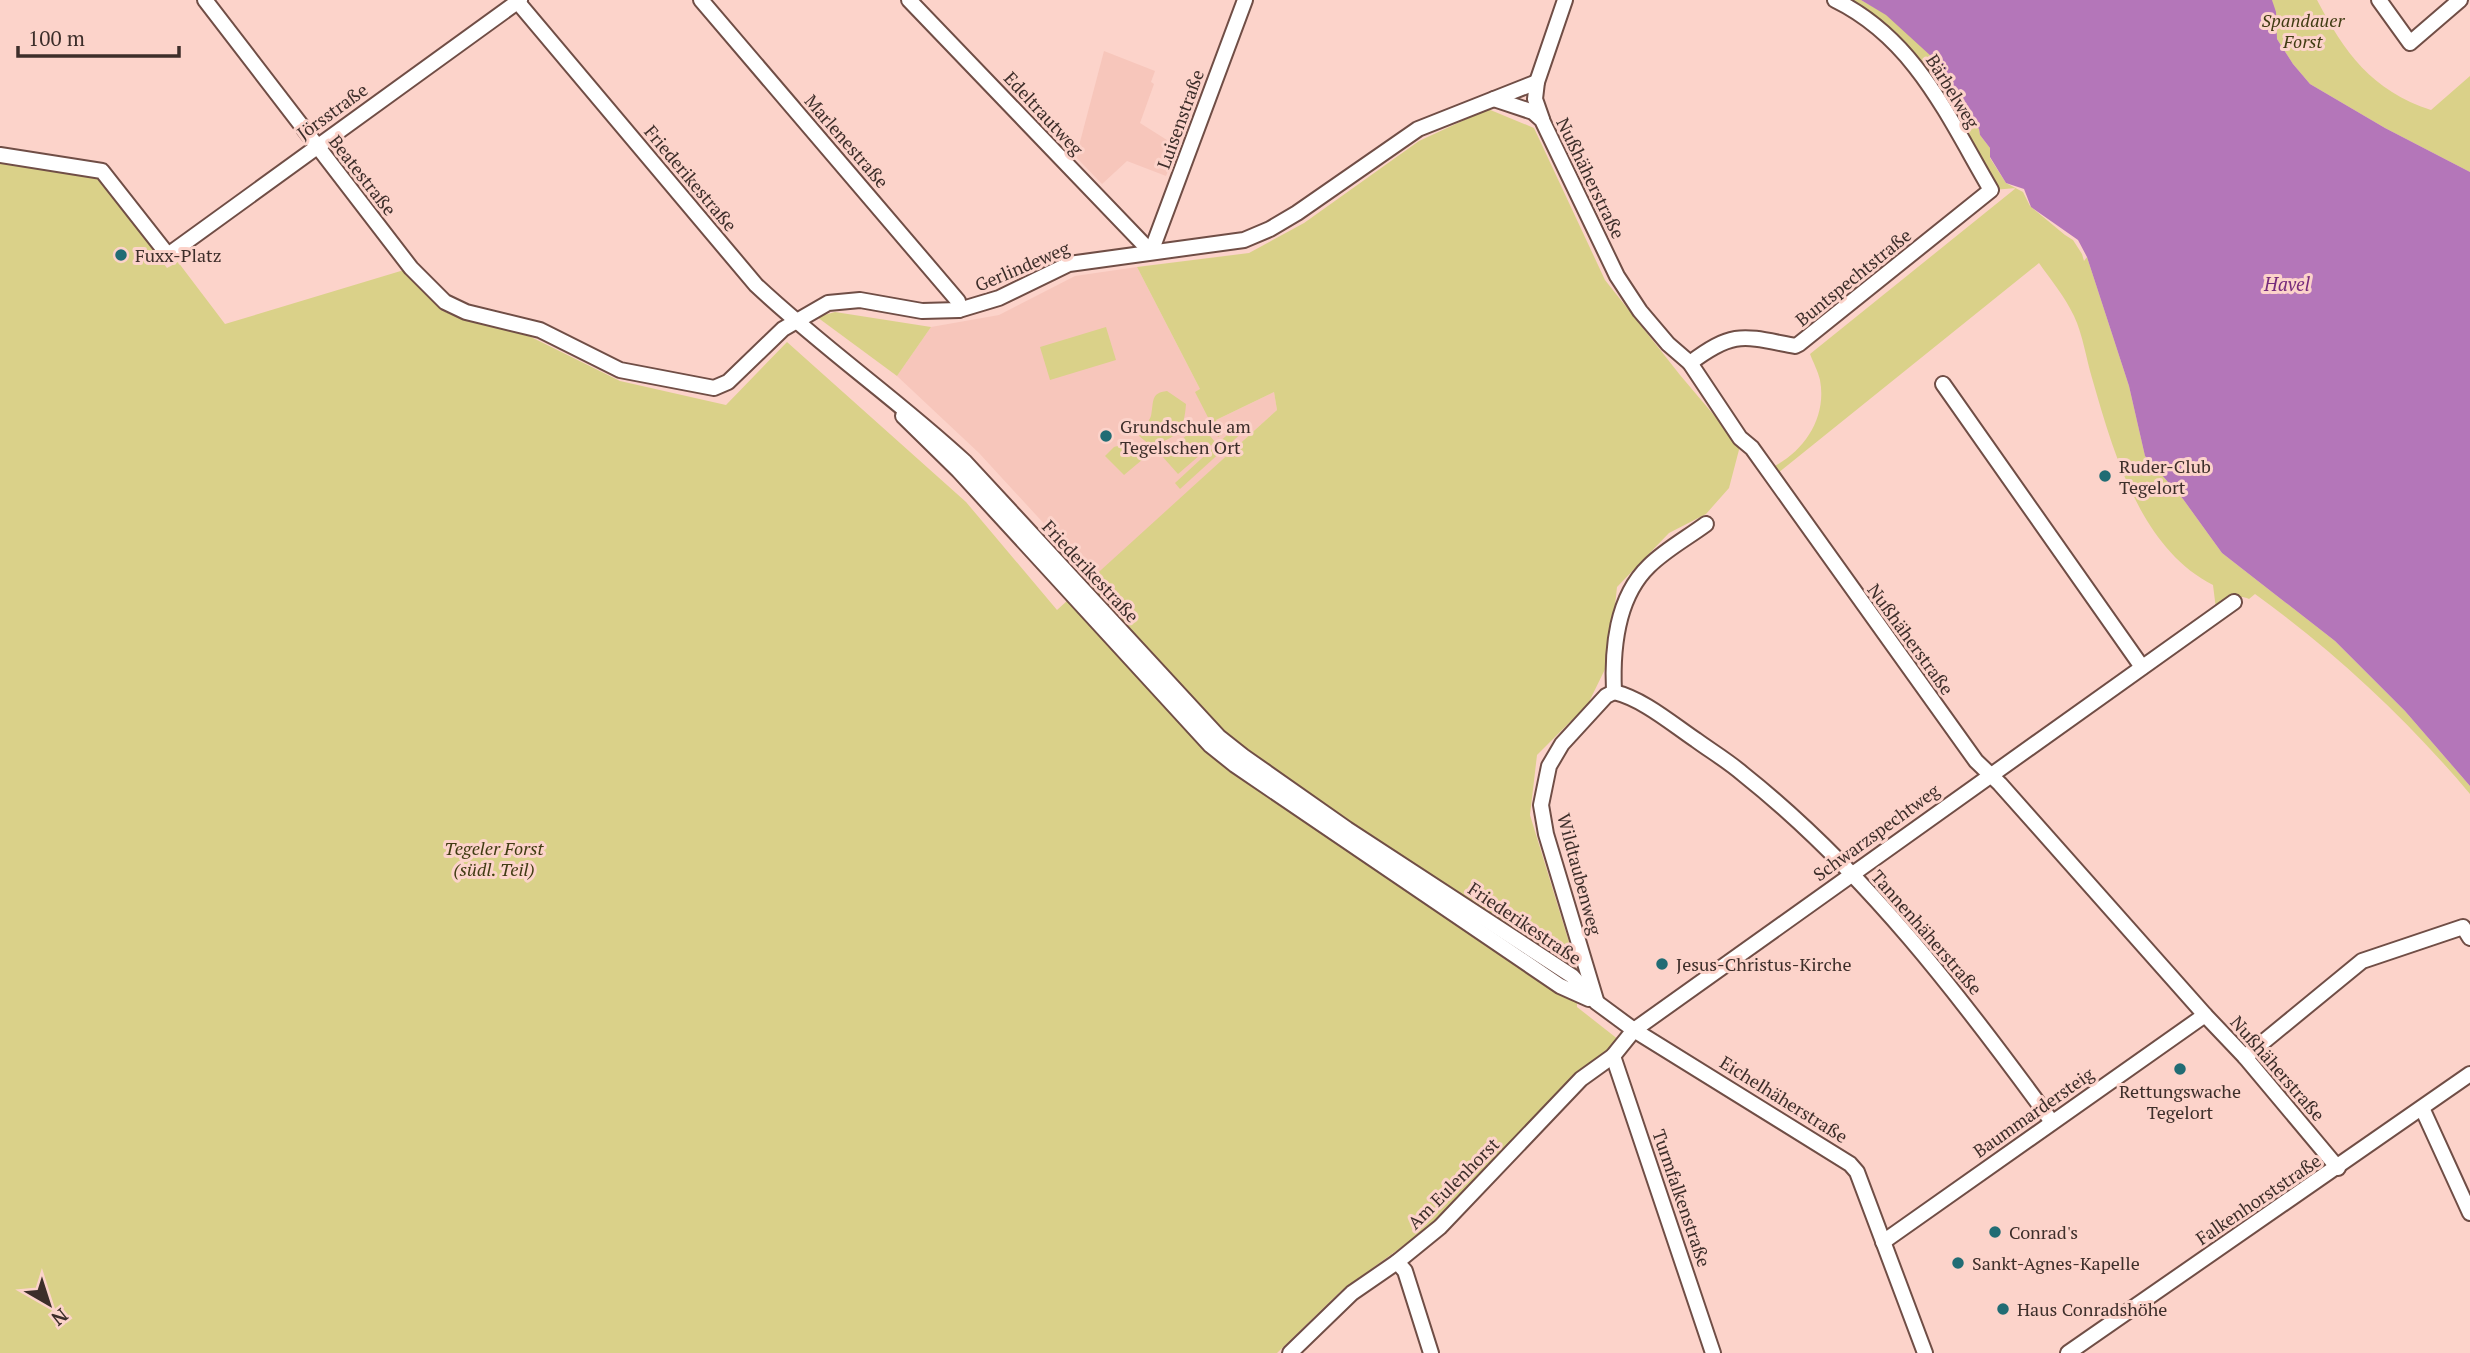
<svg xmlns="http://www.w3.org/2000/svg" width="2470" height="1353" viewBox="0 0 2470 1353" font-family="'PT Serif',serif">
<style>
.built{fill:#f7c6bb}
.green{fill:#dad189}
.water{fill:#b476b9}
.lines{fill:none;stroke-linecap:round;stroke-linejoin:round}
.minor-casing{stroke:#704e46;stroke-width:18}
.minor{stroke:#fff;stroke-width:14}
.poi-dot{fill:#216c74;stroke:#fcd3ca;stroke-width:2.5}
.labels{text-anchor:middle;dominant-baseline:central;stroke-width:6;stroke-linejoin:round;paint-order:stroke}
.park-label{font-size:18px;font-style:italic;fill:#413c13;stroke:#fcd3ca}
.street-label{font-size:18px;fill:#3d2e2a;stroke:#fcd3ca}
.poi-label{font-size:18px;fill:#3d2e2a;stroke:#fcd3ca;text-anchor:start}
.water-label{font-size:19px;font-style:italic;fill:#762b7c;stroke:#fcd3ca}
</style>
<rect width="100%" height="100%" fill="#fcd3ca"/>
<g class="built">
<polygon points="1104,51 1155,71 1151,82 1154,84 1140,123 1178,147 1166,176 1127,161 1102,184 1076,157"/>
<polygon points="1137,267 1216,420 1274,392 1277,410 1094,578 979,453 897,376 931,327 999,315 1075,276"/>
</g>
<g class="green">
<path d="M1843,0H1861L1886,14L1933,57L1956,106L1979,129L1980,135L1990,148V158L2006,183L2023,192L2030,206L2065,235L2073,240L2082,254L2084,261L2087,257L2129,386L2145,456L2183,499L2222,553L2335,641L2405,711L2470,786V794C2407,719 2335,652 2255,594L2249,599C2236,593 2227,602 2216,609L2213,585C2140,548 2113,451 2092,378C2086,358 2083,335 2074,316C2065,297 2051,280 2039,263L1778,473L1773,467C1805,451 1827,417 1820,380C1818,371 1813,362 1810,354L2016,188L1993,190L1931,82Z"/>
<path d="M2272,0H2317C2344,52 2372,91 2431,110L2470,76V172L2385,128L2310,84L2293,64L2277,39Z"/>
<polygon points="1488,109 1534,128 1605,280 1680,375 1740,446 1729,488 1706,514 1669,533 1617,587 1609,661 1588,704 1537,755 1530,815 1576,965 1577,1007 1619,1040 1464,1198 1418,1235 1341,1291 1277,1353 0,1353 0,160 97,176 167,268 178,262 225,324 404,270 441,310 464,320 527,335 620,381 726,405 787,342 966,502 1057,610 1277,410 1274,392 1216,420 1223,434 1218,437 1195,392 1200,389 1137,267 1249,253 1304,223 1419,141"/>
<polygon points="835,312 931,327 897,376 817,317"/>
<polygon points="1106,327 1116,360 1050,380 1040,347"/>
<path d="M1167,391L1186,404C1184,432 1177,437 1151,446L1138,435C1142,429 1149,422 1151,416C1154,402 1150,393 1167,391Z"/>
<polygon points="1200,424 1215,442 1178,474 1162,456"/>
<polygon points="1239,424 1245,430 1180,489 1175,483"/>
<polygon points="1128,443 1138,445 1149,454 1124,475 1105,456 1114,447"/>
</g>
<polygon class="water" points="1861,0 2272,0 2276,12 2277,39 2293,64 2310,84 2385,128 2470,172 2470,786 2405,711 2335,641 2222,553 2183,499 2145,456 2129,386 2087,257 2078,240 2031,207 2024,189 2006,183 1990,157 1990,148 1980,135 1979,129 1956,106 1932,57 1886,15"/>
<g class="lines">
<defs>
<g id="minor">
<polyline points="205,0 411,268 445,302 466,312 540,330 620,370 714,388 728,382 783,329 828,303 860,300 922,311 959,310 999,298 1069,264 1244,240 1270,229 1297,213 1418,129 1537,82"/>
<path d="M516,0L756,285C823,348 898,400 965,462L1219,737L1243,756L1347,829L1572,976L1596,1002L1634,1030L1850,1164L1857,1172L1925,1353"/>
<polyline points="701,0 958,301 959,310"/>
<polyline points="909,0 1151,252"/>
<polyline points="2379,0 2410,43 2460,0"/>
<polyline points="1494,99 1533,112 1542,120 1617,276 1640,311 1668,344 1690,363 1740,438 1752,448 1976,761 2000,784 2205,1015 2245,1057 2338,1168"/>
<polyline points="1542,119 1535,99 1537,82 1565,0"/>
<polyline points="0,155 102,171 168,255 520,0"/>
<polyline points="1151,252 1245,0"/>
<path d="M1690,363C1734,330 1743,336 1795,346L1799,344L1991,190C1948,117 1915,39 1835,0"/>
<polyline points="1943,384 2142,667"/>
<polyline points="903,416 958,470 1210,745 1235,765 1560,986 1589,999"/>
<path d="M1614,692C1643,699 1671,723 1696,740C1711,751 1728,761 1743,774C1865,871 1961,997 2052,1122"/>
<path d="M1614,692C1612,649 1616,598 1649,566C1665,550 1687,538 1706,524"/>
<polyline points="1596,1000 1546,834 1541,805 1549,766 1562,744 1606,696 1614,692"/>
<polyline points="1613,1056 1713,1353"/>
<polyline points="2245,1057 2362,961 2463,927 2470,938"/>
<polyline points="2422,1108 2470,1213"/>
<polyline points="1883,1242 2205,1015"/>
<polyline points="1397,1262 1405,1271 1431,1353"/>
<polyline points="1290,1353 1352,1293 1397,1262 1440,1227 1581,1079 1613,1056 1634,1030 2234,602"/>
<polyline points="2068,1353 2470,1074"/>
</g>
</defs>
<use href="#minor" class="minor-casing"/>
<use href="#minor" class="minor"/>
</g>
<g class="poi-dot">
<circle cx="121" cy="255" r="7"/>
<circle cx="1106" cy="436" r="7"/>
<circle cx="2105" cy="476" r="7"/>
<circle cx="1662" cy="964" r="7"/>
<circle cx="2180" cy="1069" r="7"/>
<circle cx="1995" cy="1232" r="7"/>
<circle cx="1958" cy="1263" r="7"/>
<circle cx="2003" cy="1309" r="7"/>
</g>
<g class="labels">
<g class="park-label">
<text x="2303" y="20">Spandauer<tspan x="2303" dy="21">Forst</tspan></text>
<text x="494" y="848">Tegeler Forst<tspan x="494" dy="21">(südl. Teil)</tspan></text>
</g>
<g class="street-label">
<text transform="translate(1953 91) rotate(58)">Bärbelweg</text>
<text transform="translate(332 111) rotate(-36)">Jörsstraße</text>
<text transform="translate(1044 113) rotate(47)">Edeltrautweg</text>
<text transform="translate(1180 119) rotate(-70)">Luisenstraße</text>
<text transform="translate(847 141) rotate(49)">Marlenestraße</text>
<text transform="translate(363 175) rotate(52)">Beatestraße</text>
<text transform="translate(691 178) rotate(50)">Friederikestraße</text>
<text transform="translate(1591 178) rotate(64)">Nußhäherstraße</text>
<text transform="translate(1022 266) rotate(-23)">Gerlindeweg</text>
<text transform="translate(1853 277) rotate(-39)">Buntspechtstraße</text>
<text transform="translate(1091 571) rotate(47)">Friederikestraße</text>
<text transform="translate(1911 639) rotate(54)">Nußhäherstraße</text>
<text transform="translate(1876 832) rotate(-36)">Schwarzspechtweg</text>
<text transform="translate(1580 874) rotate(75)">Wildtaubenweg</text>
<text transform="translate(1525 923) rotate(34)">Friederikestraße</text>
<text transform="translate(1927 932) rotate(49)">Tannenhäherstraße</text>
<text transform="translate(2278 1068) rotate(49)">Nußhäherstraße</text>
<text transform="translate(1784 1099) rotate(32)">Eichelhäherstraße</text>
<text transform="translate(2033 1112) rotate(-35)">Baummardersteig</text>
<text transform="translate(1453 1183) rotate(-45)">Am Eulenhorst</text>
<text transform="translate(1682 1198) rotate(71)">Turmfalkenstraße</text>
<text transform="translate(2258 1199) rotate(-34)">Falkenhorststraße</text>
</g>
<g class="poi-label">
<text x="135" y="255">Fuxx-Platz</text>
<text x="1120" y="426">Grundschule am<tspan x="1120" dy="21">Tegelschen Ort</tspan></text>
<text x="2119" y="466">Ruder-Club<tspan x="2119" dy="21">Tegelort</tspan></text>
<text x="1676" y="964">Jesus-Christus-Kirche</text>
<text x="2180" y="1091" text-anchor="middle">Rettungswache<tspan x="2180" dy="21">Tegelort</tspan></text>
<text x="2009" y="1232">Conrad's</text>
<text x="1972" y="1263">Sankt-Agnes-Kapelle</text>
<text x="2017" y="1309">Haus Conradshöhe</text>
</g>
<g class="water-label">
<text x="2287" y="283">Havel</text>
</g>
</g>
<g transform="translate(49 1304) rotate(141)" stroke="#fcd3ca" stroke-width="5" paint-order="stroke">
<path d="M0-5L12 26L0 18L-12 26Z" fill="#3d2e2a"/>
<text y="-10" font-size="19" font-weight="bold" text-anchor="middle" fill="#3d2e2a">N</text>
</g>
<path d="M18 46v10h161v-10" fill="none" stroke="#3d2e2a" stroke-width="3.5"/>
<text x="28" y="46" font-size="21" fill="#3d2e2a" stroke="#fcd3ca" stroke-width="5" paint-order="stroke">100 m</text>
</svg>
